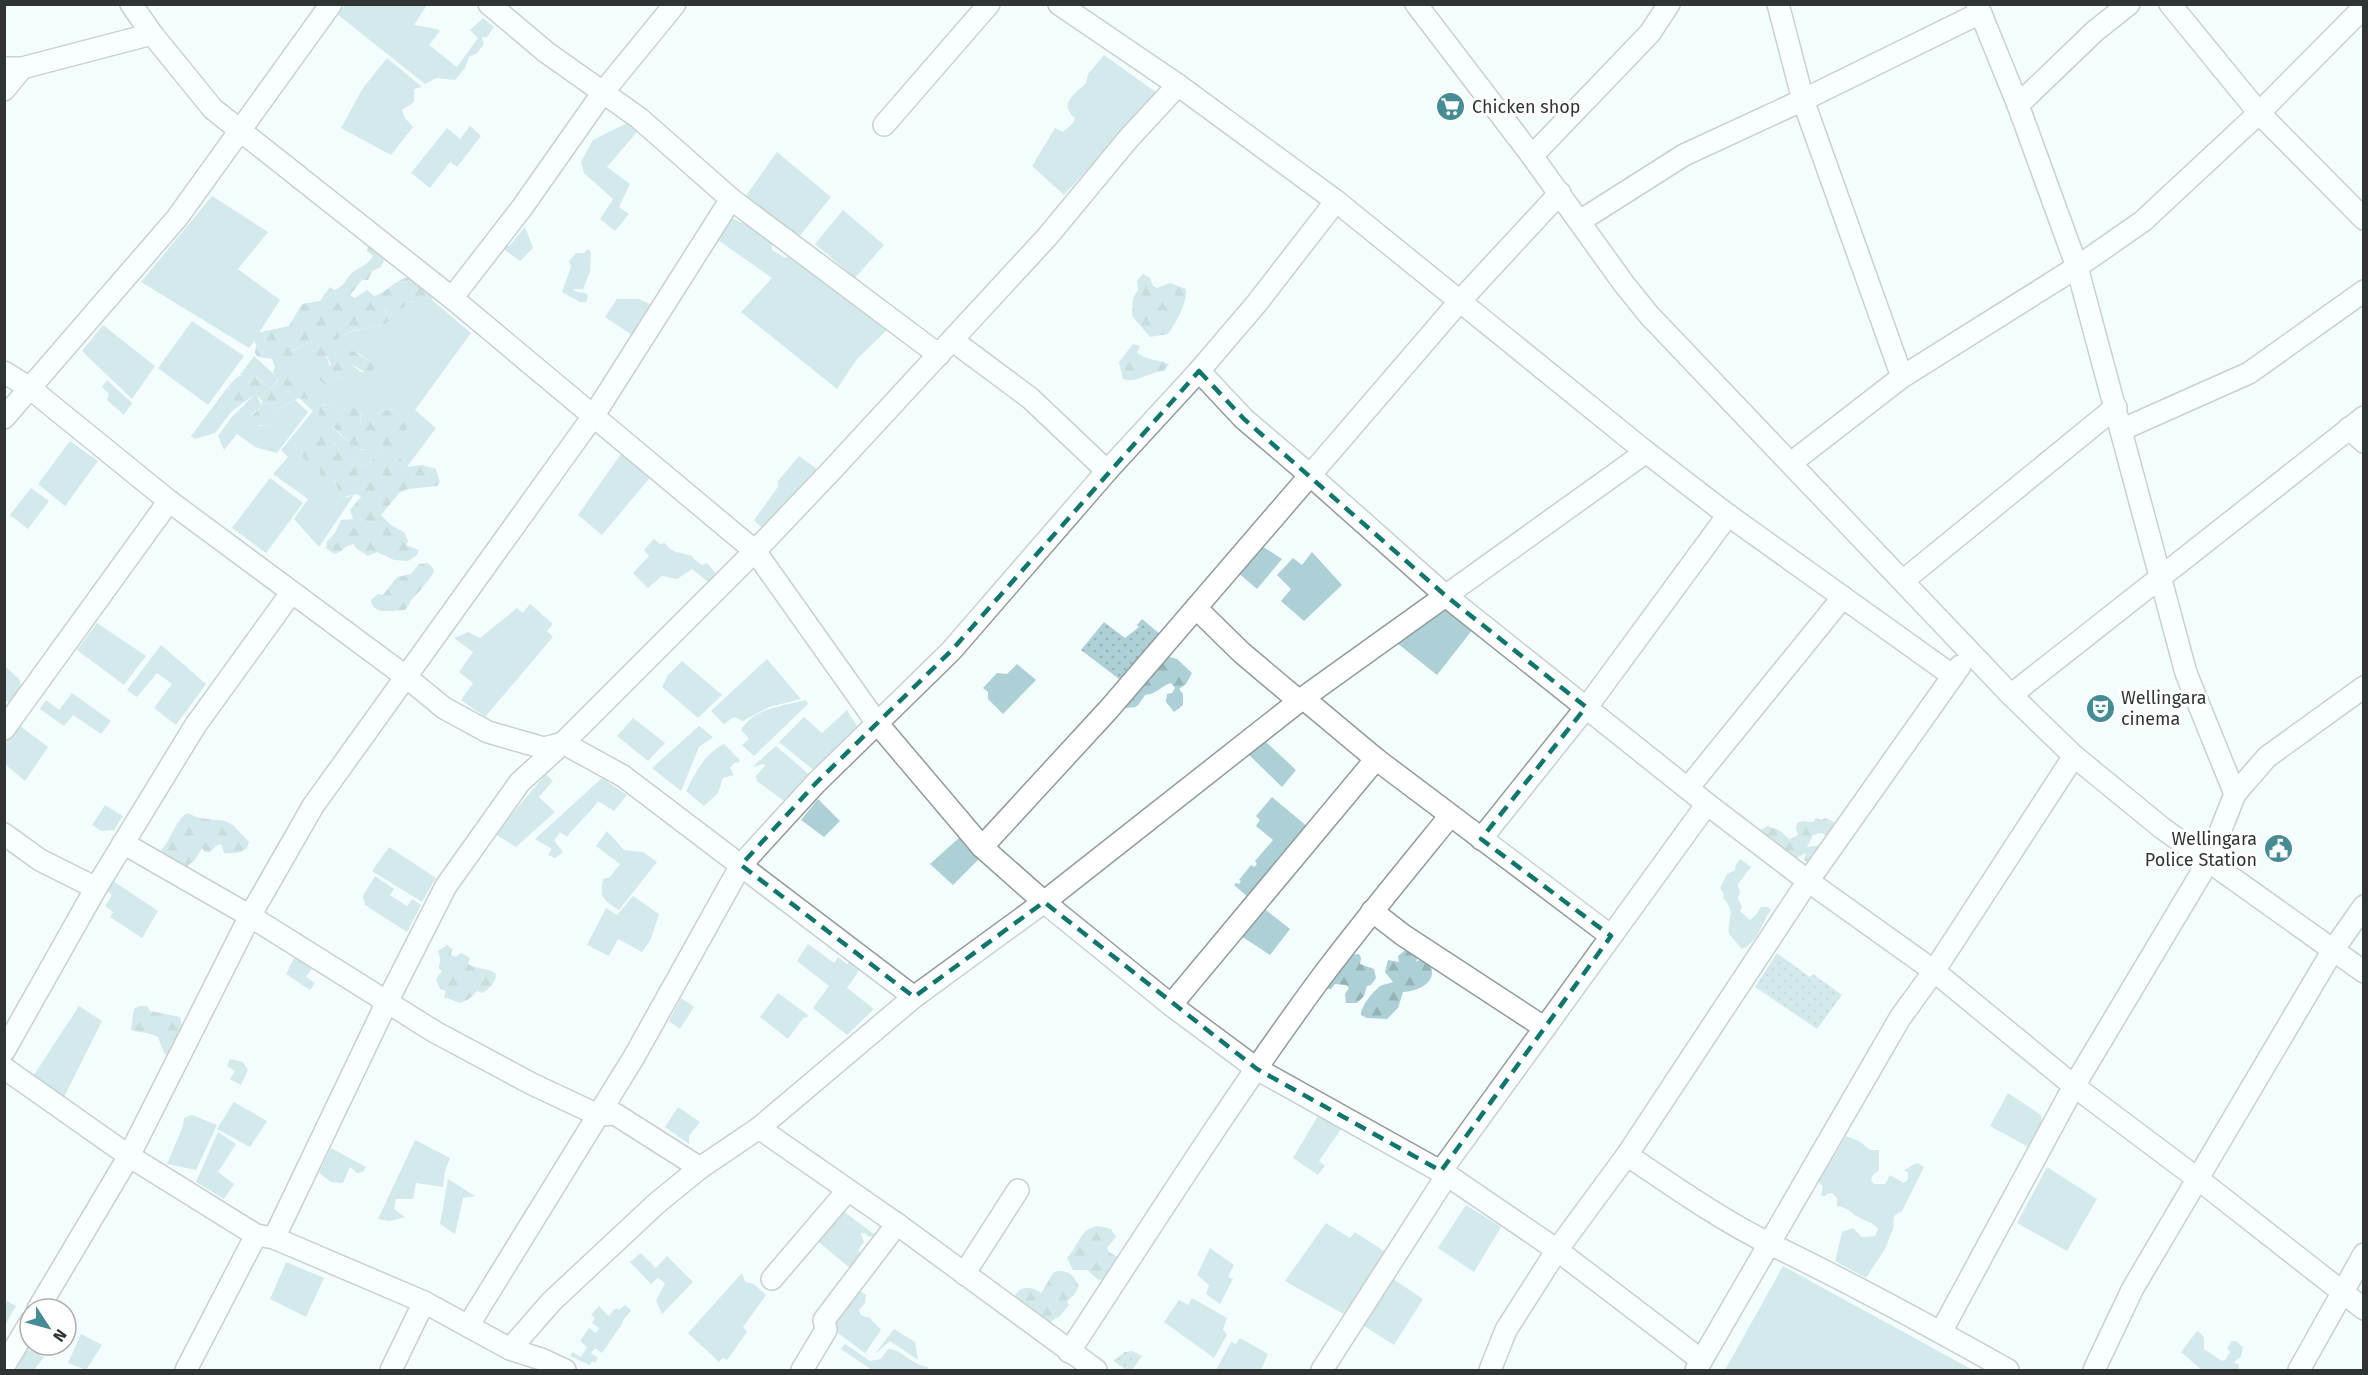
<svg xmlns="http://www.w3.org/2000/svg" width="2368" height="1375" viewBox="0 0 2368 1375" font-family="'Fira Sans',sans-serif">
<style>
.grass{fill:#acd0d5}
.forest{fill:url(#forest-firs)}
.garden{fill:url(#garden-dots)}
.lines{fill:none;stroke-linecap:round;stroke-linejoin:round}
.minor-casing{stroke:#929b9c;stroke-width:24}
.minor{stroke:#fff;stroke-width:21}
.marked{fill:none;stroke:#0f766e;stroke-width:4.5;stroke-dasharray:12 8;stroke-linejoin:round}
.labels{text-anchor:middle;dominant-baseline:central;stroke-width:6;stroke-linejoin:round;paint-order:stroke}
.poi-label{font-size:18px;fill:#313435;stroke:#fff;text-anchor:start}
</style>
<defs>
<pattern id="forest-firs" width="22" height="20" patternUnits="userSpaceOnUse" patternTransform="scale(1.5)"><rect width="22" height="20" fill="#acd0d5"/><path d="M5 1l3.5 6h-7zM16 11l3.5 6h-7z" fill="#94b3b7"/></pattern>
<pattern id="garden-dots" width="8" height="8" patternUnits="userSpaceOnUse" patternTransform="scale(1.5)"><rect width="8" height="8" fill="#acd0d5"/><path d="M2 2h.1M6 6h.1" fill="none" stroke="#94b3b7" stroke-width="1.8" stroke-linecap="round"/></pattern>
</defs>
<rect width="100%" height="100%" fill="#f4fdfe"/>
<g class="grass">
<polygon points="345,5 427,5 414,25 437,29 440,31 429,45 457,67 478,38 470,30 483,18 494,27 487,37 482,37 484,44 477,53 469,57 465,68 455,80 436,78 425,84 337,14"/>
<path d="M1104,55L1157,93L1064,195L1032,166L1055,128L1063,132L1074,122L1075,118C1057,103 1077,93 1086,83L1088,74Z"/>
<polygon points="387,58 422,87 414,89 414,102 402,110 405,118 413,127 391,155 341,128 363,88"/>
<polygon points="627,123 637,132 607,167 630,184 619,207 629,214 615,231 600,219 613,199 584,173 581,162 593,140"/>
<polygon points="470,126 481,136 457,167 450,162 430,188 411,173 447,128 460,139"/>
<polygon points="777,152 831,197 798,238 745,197"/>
<polygon points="212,196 268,232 238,269 280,300 259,333 256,333 255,340 249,348 141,282"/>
<polygon points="843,210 884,245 855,278 815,244"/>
<polygon points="732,218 742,223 748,224 772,242 772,250 785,258 794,252 889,328 857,359 837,389 741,312 772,278 718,240"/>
<polygon points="525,227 533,248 520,261 502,248 510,245"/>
<polygon points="588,249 591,252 590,272 583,289 573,289 577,292 586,293 588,297 586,302 580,302 562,292 571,267 569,261 576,253 584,253"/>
<polygon points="617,299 639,299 650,304 632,335 605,317"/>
<path d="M432,300L471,333L415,410L436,428L406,468L399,455C402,436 413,423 394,409L380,411L363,425L360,422L362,412L354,406L345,409L343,412L332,404L320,406C330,425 342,441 362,450L374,447L378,450V454L368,464L360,466L343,454L332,441L306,461L319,467C323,474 329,475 334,481C342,489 337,503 354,495L319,547L294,519L308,499L273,474L288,457L281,450L313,411L299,398H302L295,385L288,380L290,352L310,342C330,358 332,359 327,385L333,378L343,377L351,365L363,373L368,360L358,353H337L331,350V342L352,331L385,324C384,320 382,314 386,310C394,301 419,300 429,304Z"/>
<polygon points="192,321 244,356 208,405 158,368"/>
<polygon points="103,325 155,366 132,399 82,351"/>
<path d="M254,356L278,378L273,388L268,389C260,376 255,375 240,375Z"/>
<polygon points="107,380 132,403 124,415 107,400 109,394 102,387"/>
<polygon points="233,380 228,389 235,403 240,405 232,411 215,433 195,439 191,436"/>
<polygon points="256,393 262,406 251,415 259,426 269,426 277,410 295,400 308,412 277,453 255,447 237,434 224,450 218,436 232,417"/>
<polygon points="70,441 98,461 65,506 38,484"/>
<polygon points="623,451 653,474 602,535 578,515"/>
<polygon points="799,456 821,472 765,531 754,520 778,487 778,481"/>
<polygon points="270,478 303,503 266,553 232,528"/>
<polygon points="31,488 49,501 28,529 10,515"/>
<path d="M654,539L660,544L665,543C671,554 682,552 692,556L695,560L702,565L707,563L716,574L708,582L692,569L677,579L662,576L648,588L633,573L649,556L644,550Z"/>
<polygon points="1259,544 1282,559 1257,589 1236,571"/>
<polygon points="1312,552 1342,585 1304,621 1281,601 1291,589 1277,575 1293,558 1302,565"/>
<polygon points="530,604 553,624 547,631 553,637 485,717 461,700 473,683 459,672 473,652 454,638 468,632 480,638 517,608 523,613"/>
<polygon points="1445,606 1473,629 1437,675 1397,643"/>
<polygon points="97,623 146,656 124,685 77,650"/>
<polygon points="161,645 206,684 176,725 154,708 172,684 157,673 137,697 127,690"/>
<polygon points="767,659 801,699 769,707 743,721 734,717 724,724 711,711"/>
<polygon points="682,661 722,695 698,718 662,687 668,675"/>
<polygon points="1017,664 1036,680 1003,714 988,699 988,692 983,688 997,673 1007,674"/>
<polygon points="5,666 20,680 21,688 10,703 5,700"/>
<polygon points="72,693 111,721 101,734 73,715 64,726 40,709 46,700 59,710"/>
<path d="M806,700L808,704L754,756L742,745L749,739L741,730C753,708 784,706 806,700Z"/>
<polygon points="847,710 858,728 816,772 779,742 804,717 822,733"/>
<polygon points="633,718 665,743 648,761 617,736"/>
<polygon points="19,725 48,747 25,781 5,764 4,744"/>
<polygon points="699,726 713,737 699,747 681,791 652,768"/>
<polygon points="1264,740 1296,770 1282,787 1247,753"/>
<path d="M724,744L739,759L740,762L734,763L730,768L734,775L723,778L718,793L704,806L686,791C696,772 704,754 724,744Z"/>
<polygon points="776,746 812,777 770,822 784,801 757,781 756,776 765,766 764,764 752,767"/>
<polygon points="546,774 553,781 539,797 555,812 516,847 495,834"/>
<path d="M602,778L627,795L614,811L598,801C589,815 577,823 567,837L560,832L554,841L563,852L555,858L548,855L552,849L535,839Z"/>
<polygon points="1272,797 1309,828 1249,898 1234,885 1236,883 1239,884 1241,881 1239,880 1251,865 1254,867 1257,864 1255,861 1273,840 1256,826 1260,820 1256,816"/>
<polygon points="818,799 840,821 824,837 801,820"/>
<polygon points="105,805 123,816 114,830 101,831 92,825"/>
<path d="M607,831L624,850L643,852L657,862L619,910C602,899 600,898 603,879L610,877L620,864L596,846Z"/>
<polygon points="961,836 981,857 953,885 930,864"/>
<polygon points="389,847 436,878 422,902 372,871"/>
<path d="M1740,859L1751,867L1738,884L1740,893L1738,898L1742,907L1740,911L1750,920L1756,915L1761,907H1768L1771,910C1762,921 1758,943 1742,949L1729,934C1727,918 1737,913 1723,898L1724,894L1720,888L1727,874L1735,870L1736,864Z"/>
<polygon points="375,876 394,889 390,895 407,906 412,899 421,905 407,932 365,905 363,896"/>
<polygon points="113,881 158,911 142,938 110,917 113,912 105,906 112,895 107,891"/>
<polygon points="633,896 659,914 651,939 642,952 618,939 609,956 587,945 606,908 617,915"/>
<polygon points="1262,907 1290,929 1270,955 1238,934"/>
<polygon points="808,944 834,963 838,957 847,964 849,961 860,969 847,988 874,1009 847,1035 813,1008 829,986 797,961"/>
<polygon points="296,954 313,967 306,977 315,983 310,990 286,974"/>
<polygon points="778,993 809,1016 803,1018 788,1039 760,1017"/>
<polygon points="681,998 694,1007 680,1029 669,1021"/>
<polygon points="79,1006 102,1021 63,1099 32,1078"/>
<polygon points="230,1059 243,1062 248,1070 241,1085 230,1079 235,1071 227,1066"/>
<polygon points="2008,1093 2041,1115 2042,1121 2028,1147 1990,1126"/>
<polygon points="234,1102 267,1121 250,1147 217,1129"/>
<polygon points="678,1107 700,1122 689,1136 689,1144 665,1127"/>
<polygon points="1319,1114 1341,1129 1319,1161 1325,1166 1318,1175 1293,1158"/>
<polygon points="192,1115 217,1125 196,1170 167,1164 183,1126 184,1118"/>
<polygon points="218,1132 236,1144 218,1172 234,1184 224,1199 196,1182"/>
<path d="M1846,1136L1859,1141L1870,1150H1879V1170L1872,1176L1871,1180L1874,1184H1885L1890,1175L1904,1183L1908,1179V1173L1904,1170L1917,1163L1924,1167L1902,1211L1894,1216L1893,1229L1885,1249L1866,1278L1835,1261L1842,1232L1853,1228L1862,1237L1875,1236L1878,1229C1872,1221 1866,1222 1858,1217C1848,1211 1851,1209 1837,1206V1198L1832,1193L1827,1194L1824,1197L1821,1195L1823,1186L1818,1182Z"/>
<polygon points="415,1140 450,1158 445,1171 443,1187 416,1183 413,1199 396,1199 394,1209 405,1217 390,1221 378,1219"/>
<polygon points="331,1148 366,1167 363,1172 357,1173 350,1167 343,1183 331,1182 319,1173"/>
<polygon points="2047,1167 2097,1199 2067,1251 2017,1223"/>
<polygon points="448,1179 475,1196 463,1198 455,1234 440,1224"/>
<polygon points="1466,1205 1501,1227 1474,1272 1438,1248"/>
<polygon points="843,1211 875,1235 869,1237 864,1233 861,1234 864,1242 858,1250 862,1254 850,1268 815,1239"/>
<polygon points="1326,1223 1350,1238 1355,1232 1387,1253 1347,1316 1285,1281"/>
<polygon points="1210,1248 1234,1265 1228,1277 1233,1279 1220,1304 1206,1294 1209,1285 1197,1275"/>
<polygon points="641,1253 656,1268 667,1256 693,1282 662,1314 656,1301 665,1283 658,1278 651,1284 630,1262"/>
<polygon points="286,1262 324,1278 306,1317 270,1299"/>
<polygon points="1783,1266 1971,1369 1971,1370 1725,1370"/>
<polygon points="742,1273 745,1282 754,1284 766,1295 743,1327 747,1332 727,1360 723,1358 719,1362 688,1333"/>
<polygon points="1393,1279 1423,1299 1394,1345 1364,1326"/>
<polygon points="856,1288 866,1295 865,1303 859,1310 861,1315 870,1318 881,1330 865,1353 830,1327"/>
<polygon points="1192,1298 1227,1318 1223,1329 1227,1335 1214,1358 1164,1322 1179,1300 1188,1305"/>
<polygon points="5,1300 16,1306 5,1325"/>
<path d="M625,1305L631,1310C629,1316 623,1317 622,1324L602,1353L595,1348L591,1353L598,1358L595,1363L592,1361L590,1365L570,1356L573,1352L581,1357L587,1347L580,1341L589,1328L596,1333L599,1328L592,1323L595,1318L591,1315L599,1306L608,1316L616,1308L619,1310Z"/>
<polygon points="894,1329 915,1342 918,1360 890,1341 875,1354"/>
<path d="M2197,1331C2206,1335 2204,1341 2204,1349L2222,1361L2226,1359L2230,1352L2227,1348L2232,1341H2236L2243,1347L2241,1357L2234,1362L2239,1365V1370H2202L2181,1352Z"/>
<polygon points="81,1334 102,1345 86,1370 68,1363"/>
<polygon points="1240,1338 1268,1354 1261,1370 1216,1370 1231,1342 1236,1344"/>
<path d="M845,1344L870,1361L881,1359L888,1349C904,1350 910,1365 929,1367L926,1370H872L841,1349Z"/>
<polygon points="27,1349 44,1357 34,1370 16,1370"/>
</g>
<g class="forest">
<path d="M369,244L385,258L381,267L372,271L368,280H362L350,295L355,298L367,290L374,296C388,292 394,280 409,277L432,296V300L429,304L411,301C403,307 396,315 386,309L384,313L389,321L385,324L351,331L331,342V350L337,353L349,349L373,363L375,368L369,374L352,365L343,377L333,378L327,386L315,376L317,369L331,365L327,356H311L310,342L291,351L297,367L288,380L295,385L304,381L314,391L306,399L298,398L277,410L275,419L268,426L255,425L248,419L262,406V401L256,394L240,405C211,396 244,352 268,389L273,388L278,380L273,372L275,368L272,359L258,357L255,353L256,345L253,336L256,333L289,326L302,304L320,301L330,287L335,290C347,284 345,279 353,272C361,266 368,265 373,256L367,251Z"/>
<path d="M1143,274L1150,278L1153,286L1157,288L1170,283L1186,289C1187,304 1176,323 1168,334L1150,337L1132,316L1133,298L1138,290L1137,281Z"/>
<path d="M1133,344L1140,346L1137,353C1149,361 1158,359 1169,364L1164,371C1150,371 1137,384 1123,379L1119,362Z"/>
<path d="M332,404L343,412C348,405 354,405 362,408L360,422L362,425L380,411L394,409L408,422L399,455L406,467L422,465L436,469L440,482L437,486L408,489L400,492L381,515L391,525L404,532L408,541L406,545L419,550L417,555L408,561L394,560L377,552L368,556L356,548L354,544C346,544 342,553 334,554L326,548L327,541L335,533L341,520L353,519L350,510L361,497L357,494L344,497L340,494L335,481L321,476L319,467L306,462L301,454L302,440L310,436L329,438L343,454L360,466L368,464L378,454V450L374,447C352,457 345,434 329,424C327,422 323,422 321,420L319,415L320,406Z"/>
<path d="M428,563L433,568L434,572C428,581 421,590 414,597C410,600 409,606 405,610C393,610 372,616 371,600L378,594L383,595L397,577L411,574L419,564Z"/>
<path d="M1166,656L1177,659L1192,673L1186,684L1179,689L1183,694V705L1174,712L1166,702L1167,694L1172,693L1175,688L1171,683C1161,686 1157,694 1145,695C1134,712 1138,705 1121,709Z"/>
<path d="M187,813L199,818L225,821L233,825L249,842L247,848C241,853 233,854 224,853L221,844L217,845L210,852H205L202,848L194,861L182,870L157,855C171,842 174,822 187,813Z"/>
<polygon points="1816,818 1821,820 1826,818 1843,827 1828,838 1822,833 1813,835 1807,847 1823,845 1809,863 1804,860 1806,853 1793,860 1753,842 1760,831 1767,826 1779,830 1789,839 1798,835 1796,828 1797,823 1802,821 1813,822"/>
<path d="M447,945L452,949L451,955L456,957L461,953L470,958L468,964C477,970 488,967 496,974C496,983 489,989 482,993L477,991L469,999L460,1003L444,997L446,991L440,989L436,979L442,971L439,968L440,958L438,951Z"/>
<path d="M1409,947L1418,956L1416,962L1424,957C1444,977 1423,991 1403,992L1398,1008L1387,1019L1367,1018L1361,1015C1361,1006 1372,993 1379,987C1383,984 1388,984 1393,982L1385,972L1388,960L1399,962L1398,956Z"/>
<polygon points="1359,954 1361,958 1360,964 1374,969 1376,978 1371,985 1367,986 1364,996 1357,1003 1346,1003 1345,994 1349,988 1346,985 1335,984 1331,989 1324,989 1340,962 1347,962 1350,955"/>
<path d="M139,1006H147L150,1011L180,1017L182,1027L186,1030L170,1060L164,1053L158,1037C149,1032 141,1033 131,1030L134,1009Z"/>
<path d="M1098,1226L1111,1229L1116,1237L1107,1248L1109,1252L1121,1259L1106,1281L1097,1279L1087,1270H1073L1067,1258C1078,1247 1080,1228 1098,1226Z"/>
<path d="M1059,1271C1071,1271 1074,1277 1079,1286L1074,1295L1067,1301L1069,1305L1060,1316L1047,1324L1012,1301C1017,1286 1030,1285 1041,1293L1054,1272Z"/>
</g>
<g class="garden">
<polygon points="1142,619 1160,634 1123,682 1081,650 1104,622 1125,638 1139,627 1137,625"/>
<polygon points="1777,953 1810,977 1813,974 1842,995 1817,1029 1755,987"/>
<polygon points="1132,1351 1142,1356 1132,1370 1127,1370 1113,1361 1125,1352"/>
</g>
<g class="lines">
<defs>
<g id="minor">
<polyline points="131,4 152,34 213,109 452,298 755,551 877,723 982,847 1044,902 1171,1005 1257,1069 1447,1175 1557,1250 1701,1360"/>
<polyline points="1059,4 1178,85 1336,201 1646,452 1728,515 1953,676"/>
<polyline points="1416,4 1532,156 1624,284 1649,315 2011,695 2074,756 2162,828 2364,972"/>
<polyline points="1778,4 1803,100 1902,377"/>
<polyline points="2170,4 2259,113 2364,219"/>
<polyline points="4,68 22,68 152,34"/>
<polyline points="4,90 22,68"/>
<polyline points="2018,105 2095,31 2129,4"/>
<polyline points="884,125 989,4"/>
<polyline points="1532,156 1650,33 1669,4"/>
<polyline points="731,199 939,355"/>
<polyline points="1580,221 1684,155 1803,100 1980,13"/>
<polyline points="452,298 521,209 604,91 675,4"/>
<polyline points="952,340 1030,398 1107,471"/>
<polyline points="1199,371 1244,419 1311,476 1446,596 1707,804 1808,881 1934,971 2074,1086 2198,1179 2364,1309"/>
<polyline points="4,372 31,389 169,501 405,676 444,708 488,732 544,748 563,743 623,776 914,997"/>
<polyline points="4,418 177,218 331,4"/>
<polyline points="2349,428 2364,442"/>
<polyline points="2121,430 2249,373 2364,291"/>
<polyline points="1791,463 1902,377 2077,267 2143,221 2259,113 2364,7"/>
<polyline points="1904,580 2116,407"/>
<polyline points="1196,608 1242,653 1299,701"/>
<polyline points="2011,695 2364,417"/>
<polyline points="1303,698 1376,759 1611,936"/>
<polyline points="4,729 169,501"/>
<polyline points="1688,788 1843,597"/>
<polyline points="2235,794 2267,757 2364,687"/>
<polyline points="4,834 40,860 96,888"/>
<polyline points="1481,839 1592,700 1728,515"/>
<polyline points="123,843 250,916 435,1032 532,1084 598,1115 615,1114 700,1168"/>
<polyline points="982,847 1109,709 1459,302 1560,193"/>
<polyline points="1372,911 1403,935 1545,1028"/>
<polyline points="1171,1005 1376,759"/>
<polyline points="4,1051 96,888 195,726 291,593"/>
<polyline points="4,1068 129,1156 256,1235 274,1238 424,1302 510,1349 541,1359 565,1370"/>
<polyline points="759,1128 897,1224 1096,1370"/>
<path d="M1627,1155C1673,1186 1721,1220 1770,1244C1851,1283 1930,1326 2008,1370"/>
<polyline points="1441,1171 1707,804"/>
<polyline points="274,1238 387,1002 446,886 520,782 563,743 755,551 831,471 1047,237 1129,138 1178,85"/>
<polyline points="964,1274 1018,1190"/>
<polyline points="772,1279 847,1191"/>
<polyline points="38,1309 129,1156 250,916 313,806 594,415 731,199 639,118 546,52 489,4"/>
<polyline points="468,1326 634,1057 741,865 816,783 951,651 1107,471 1199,371 1257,303 1336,201"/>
<polyline points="1941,1332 2074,1086 2208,862 2235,794 2186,673 2077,267 2018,105 1977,4"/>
<polyline points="510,1349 552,1301 657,1203 700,1168 759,1128 914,997 1044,902 1303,698 1646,452"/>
<path d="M1069,1352C1151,1227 1231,1100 1320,979C1362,923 1406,870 1450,816"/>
<polyline points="4,1366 30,1323"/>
<polyline points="186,1370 256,1235"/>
<polyline points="391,1370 424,1302"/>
<polyline points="802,1370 826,1330 824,1320 897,1224"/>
<polyline points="1322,1370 1447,1175"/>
<polyline points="1490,1370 1506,1330 1557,1250 1627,1155 1808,881 1960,666"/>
<polyline points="1696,1370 1900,1018 1934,971 2074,756"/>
<polyline points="2094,1370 2133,1288 2333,950 2364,906"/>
<polyline points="2299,1370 2364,1254"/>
</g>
</defs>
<use href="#minor" class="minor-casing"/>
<use href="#minor" class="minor"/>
</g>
<path d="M0 0H2368V1375H0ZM1199,371L1244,419L1446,596L1586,707L1481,839L1611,936L1441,1171L1257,1069L1044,902L914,997L741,865L816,783L951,651Z" fill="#f4fdfe" fill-opacity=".55" fill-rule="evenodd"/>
<path class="marked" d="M1199,371L1244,419L1446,596L1586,707L1481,839L1611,936L1441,1171L1257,1069L1044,902L914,997L741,865L816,783L951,651Z"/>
<defs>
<symbol id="supermarket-disc" viewBox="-11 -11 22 22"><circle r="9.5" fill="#468c95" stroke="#fff"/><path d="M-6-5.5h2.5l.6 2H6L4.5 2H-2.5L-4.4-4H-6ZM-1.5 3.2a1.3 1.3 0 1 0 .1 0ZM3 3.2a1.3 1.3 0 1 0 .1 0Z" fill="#fff"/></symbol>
<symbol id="theatre-disc" viewBox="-11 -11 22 22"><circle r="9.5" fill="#468c95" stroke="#fff"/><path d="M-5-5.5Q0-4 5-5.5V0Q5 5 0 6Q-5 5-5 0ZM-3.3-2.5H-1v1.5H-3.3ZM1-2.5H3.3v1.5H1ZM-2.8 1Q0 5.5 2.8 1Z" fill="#fff"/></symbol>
<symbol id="civic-disc" viewBox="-11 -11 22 22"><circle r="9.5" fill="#468c95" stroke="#fff"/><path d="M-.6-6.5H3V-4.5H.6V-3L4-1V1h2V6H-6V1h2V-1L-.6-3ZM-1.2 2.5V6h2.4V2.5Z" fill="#fff"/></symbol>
</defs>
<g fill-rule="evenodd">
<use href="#supermarket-disc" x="1434" y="90" width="33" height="33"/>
<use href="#theatre-disc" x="2084" y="692" width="33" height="33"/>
<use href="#civic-disc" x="2262" y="832" width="33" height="33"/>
</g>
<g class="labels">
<g class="poi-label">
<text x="1472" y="107">Chicken shop</text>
<text x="2121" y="698">Wellingara<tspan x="2121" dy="21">cinema</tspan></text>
<text x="2257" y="839" text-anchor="end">Wellingara<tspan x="2257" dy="21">Police Station</tspan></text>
</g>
</g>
<rect width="2368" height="1375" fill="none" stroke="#313435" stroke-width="12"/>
<g transform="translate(48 1327) rotate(126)"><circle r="28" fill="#ffffff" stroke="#adaeae" stroke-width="1.5"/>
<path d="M0-4.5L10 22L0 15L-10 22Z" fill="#468c95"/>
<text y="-9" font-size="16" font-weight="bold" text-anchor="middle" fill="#313435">N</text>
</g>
</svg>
